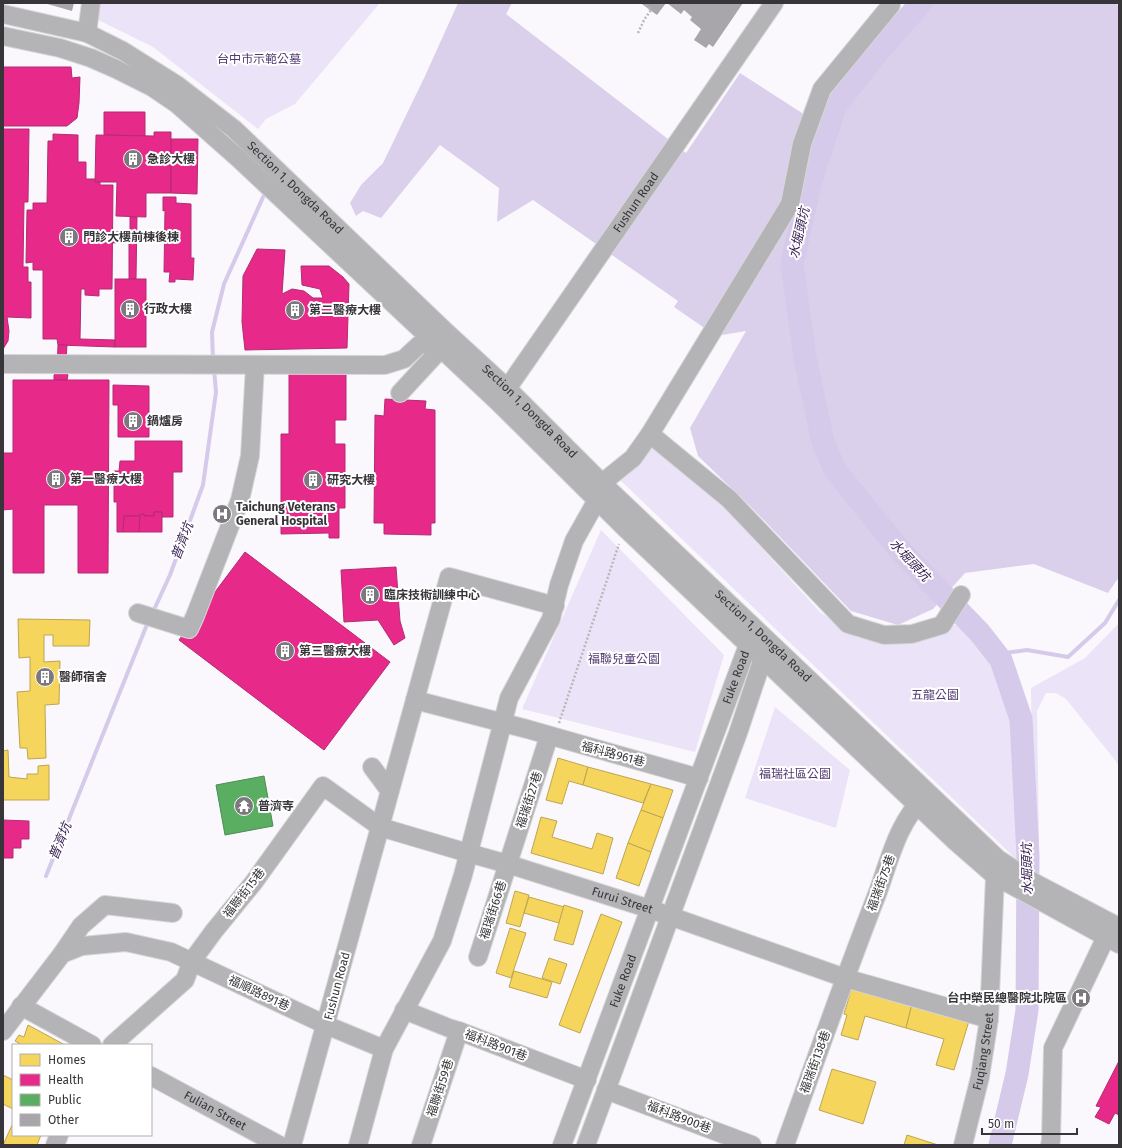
<svg xmlns="http://www.w3.org/2000/svg" width="1122" height="1148" viewBox="0 0 1122 1148" font-family="'Fira Sans','Noto Sans TC',sans-serif">
<style>
.green{fill:#ebe3f8}
.forest{fill:#dad0eb}
.homes{fill:#f6d55c;stroke:#bda552}
.health{fill:#e7298a;stroke:#b22d72}
.public{fill:#5aae61;stroke:#508a55}
.lines{fill:none;stroke-linecap:round;stroke-linejoin:round}
.stream{stroke:#d5caea;stroke-width:4}
.river{stroke:#d5caea;stroke-width:23}
.building{fill:#a8a6aa}
.minor-casing{stroke:#d7d6d9;stroke-width:20}
.path{stroke:#b9b7ba;stroke-width:2.5;stroke-dasharray:2 2;stroke-linecap:butt}
.minor{stroke:#b4b3b6;stroke-width:18}
.labels{text-anchor:middle;dominant-baseline:central;stroke-width:4;stroke-linejoin:round;paint-order:stroke}
.park-label{font-size:12px;fill:#513a72;stroke:#fff}
.poi-label{font-size:12px;font-weight:bold;fill:#373539;stroke:#fff;text-anchor:start}
.street-label{font-size:12px;fill:#373539;stroke:#fff}
.water-label{font-size:13px;font-style:italic;fill:#321b50;stroke:#fff}
</style>
<rect width="100%" height="100%" fill="#faf8fd"/>
<g class="green">
<polygon points="93,3 380,3 295,104 266,119 258,129 153,47 92,17"/>
<polygon points="654,447 726,509 820,612 858,638 904,639 959,624 980,643 995,675 1006,708 1013,718 1020,863 619,479"/>
<polygon points="601,530 724,655 695,752 522,709"/>
<polygon points="1119,623 1119,765 1066,699 1056,693 1046,693 1037,711 1039,841 1033,847 1031,688 1085,658"/>
<polygon points="775,707 850,770 836,828 745,798"/>
</g>
<polygon class="forest" points="458,3 512,3 506,14 686,153 740,73 802,113 820,129 836,97 883,29 911,3 1116,3 1119,7 1119,577 1108,593 1034,564 965,573 933,609 898,625 851,611 753,509 698,456 690,428 746,331 716,336 674,307 678,301 533,200 497,222 499,188 440,145 381,218 363,211 356,216 350,203 361,185 383,163 425,76"/>
<g class="homes">
<polygon points="18,619 90,620 89,646 53,646 53,635 44,635 44,662 60,661 59,704 45,705 46,758 28,759 27,748 20,748 17,692 30,691 30,657 19,658"/>
<polygon points="8,750 9,777 27,779 27,774 38,774 38,766 49,765 49,800 3,800 3,751"/>
<polygon points="558,758 588,767 583,785 569,781 562,804 546,800"/>
<polygon points="588,767 651,784 643,803 583,785"/>
<polygon points="651,784 673,790 663,818 641,810"/>
<polygon points="641,810 663,818 651,852 628,843"/>
<polygon points="541,817 557,821 552,837 592,849 597,833 613,838 603,874 531,853"/>
<polygon points="628,843 651,852 639,886 616,878"/>
<polygon points="515,891 529,895 520,927 506,923"/>
<polygon points="529,897 564,907 559,923 524,913"/>
<polygon points="564,905 583,911 573,945 554,940"/>
<polygon points="601,914 622,922 580,1033 559,1025"/>
<polygon points="510,928 526,933 511,978 496,973"/>
<polygon points="549,958 567,964 560,984 542,978"/>
<polygon points="514,971 552,982 547,998 509,987"/>
<polygon points="852,987 912,1004 906,1028 865,1016 858,1040 841,1035 847,1015 844,1014"/>
<polygon points="912,1004 969,1021 954,1070 936,1065 944,1039 906,1028"/>
<polygon points="28,1025 65,1045 18,1045 19,1043 15,1041 19,1035 24,1037"/>
<polygon points="832,1069 876,1082 863,1124 819,1110"/>
<polygon points="3,1075 13,1080 13,1109 3,1104"/>
<polygon points="13,1123 13,1135 41,1135 37,1145 3,1145"/>
<polygon points="907,1135 938,1145 904,1145"/>
</g>
<g class="health">
<polygon points="3,67 71,67 72,78 80,77 79,103 77,118 67,126 3,126"/>
<polygon points="104,112 145,112 145,136 104,135"/>
<polygon points="3,129 29,129 28,202 24,202 23,267 28,267 28,282 31,282 31,318 7,317 9,331 8,341 3,349"/>
<polygon points="154,132 171,132 171,193 146,193 146,217 116,216 117,182 95,182 96,135 154,136"/>
<polygon points="53,134 78,135 78,162 86,162 86,179 95,179 95,182 100,182 100,185 113,185 112,289 99,289 99,296 85,295 85,289 81,289 80,339 115,340 115,347 58,345 57,339 43,339 43,270 33,270 33,262 26,263 27,210 33,210 33,203 47,203 48,141 53,141"/>
<polygon points="171,139 198,139 197,194 171,193"/>
<polygon points="163,197 176,197 176,203 191,204 191,258 194,258 193,280 175,279 175,282 169,282 170,272 164,272 165,210 163,211"/>
<polygon points="130,217 137,217 136,279 129,279 129,242 112,243 113,232 130,232"/>
<polygon points="257,249 285,250 282,294 292,289 304,291 313,298 323,298 320,289 302,285 301,266 329,266 343,277 349,284 347,348 245,350 242,322 243,276"/>
<rect x="115" y="279" width="31" height="68"/>
<polygon points="58,345 67,345 65,372 68,375 67,380 54,380 54,375 57,372"/>
<polygon points="289,369 346,369 346,420 335,420 335,444 345,444 345,508 339,508 339,538 329,538 329,533 281,534 281,434 289,434"/>
<polygon points="13,380 109,380 108,573 78,573 78,505 44,505 44,573 13,573 13,509 3,510 3,453 13,453"/>
<polygon points="113,385 149,386 149,437 118,437 118,405 113,405"/>
<polygon points="385,399 426,401 425,409 435,410 435,523 431,523 431,535 384,534 384,523 374,523 375,415 384,416"/>
<polygon points="135,441 182,441 182,472 173,472 173,517 162,517 162,512 154,512 154,516 144,516 144,514 139,515 140,516 124,516 123,532 117,532 117,502 114,502 114,471 119,471 120,461 135,461"/>
<polygon points="154,512 162,512 162,532 139,532 139,515 144,514 144,516 154,516"/>
<polygon points="124,516 140,516 139,532 123,532"/>
<polygon points="245,552 390,662 324,750 179,640"/>
<polygon points="396,567 400,621 405,638 394,645 378,620 344,622 341,570"/>
<polygon points="3,820 29,821 29,839 21,839 21,848 13,848 13,858 3,858"/>
<polygon points="1119,1061 1119,1115 1115,1113 1109,1124 1095,1117 1101,1107 1096,1106"/>
</g>
<polygon class="public" points="264,776 273,826 225,835 216,785"/>
<g class="lines">
<g class="stream">
<polyline points="213,360 212,332 224,284 264,195"/>
<polyline points="152,614 170,575 203,485 216,392 214,369"/>
<polyline points="996,654 1027,650 1068,657 1105,623 1119,600"/>
<polyline points="46,876 148,622"/>
</g>
<polyline class="river" points="921,3 872,59 835,107 810,183 792,264 805,358 823,442 835,470 898,548 980,633 1001,660 1021,719 1028,856 1027,1010 1017,1074 1000,1145"/>
</g>
<g class="building">
<polygon points="44,3 74,3 72,11"/>
<polygon points="644,3 666,3 657,15 642,4"/>
<polygon points="667,3 743,3 713,47 709,44 706,48 694,40 701,29 690,20 692,17 684,10 681,14"/>
</g>
<g class="lines">
<defs>
<g id="minor">
<path id="s1" d="M3,14L87,33L123,51L177,85L234,129L445,331L507,388L602,483L998,859L1035,883L1119,927"/>
<polyline points="87,33 91,3"/>
<polyline points="3,36 60,48 91,58 116,69 152,87 177,104 238,158 498,402 625,528 956,842 995,876 1119,944"/>
<polyline points="3,364 385,365 404,359 419,345 434,342 440,336"/>
<polyline points="400,393 436,354 434,342"/>
<path id="s2" d="M500,399L774,3"/>
<polyline points="650,434 729,499 848,624 884,635 912,634 942,625 961,595"/>
<polyline points="555,606 449,577 415,700 527,729 699,778"/>
<polyline points="138,613 189,629 195,616 240,500 250,456 255,365"/>
<path id="s3" d="M415,700L380,827L468,853L508,864L650,909L845,978L989,1019"/>
<polyline points="372,767 389,790"/>
<polyline points="62,954 81,926 105,905 173,913"/>
<polyline points="478,957 549,736"/>
<polyline points="21,1006 92,1045"/>
<polyline points="404,1010 449,1028 459,1031 587,1080"/>
<polyline points="3,1031 62,954 82,946 126,942 171,952 326,1025 384,1049"/>
<polyline points="112,1045 185,980 192,961 214,931 254,882 323,786 380,827 292,1145"/>
<path id="s4" d="M151,1076L279,1145"/>
<polyline points="606,1090 752,1145"/>
<polyline points="55,1145 59,1135"/>
<polyline points="358,1145 384,1049 442,941 463,875 509,698 551,619 559,585 574,541 597,500 602,483 633,458 650,434 790,204 802,144 822,89 891,5"/>
<polyline points="421,1145 459,1031"/>
<path id="s5" d="M562,1145L748,645L755,638"/>
<polyline points="586,1145 738,733 763,658 762,647"/>
<path d="M785,1145C815,1062 844,979 876,897C889,863 897,822 925,797"/>
<path id="s6" d="M963,1145L980,1077L989,1019L995,876L996,867"/>
<polyline points="1050,1145 1051,1140 1053,1048 1106,937"/>
</g>
</defs>
<use href="#minor" class="minor-casing"/>
<g class="path">
<polyline points="638,33 644,20 651,10 643,3"/>
<polyline points="559,723 619,544"/>
</g>
<use href="#minor" class="minor"/>
</g>
<defs>
<symbol id="building-disc" viewBox="-11 -11 22 22"><circle r="9.5" fill="#7b797e" stroke="#fff"/><path d="M-4-6H4V6H1V3H-1V6H-4ZM-2.5-4.3h1.7v1.8h-1.7ZM.8-4.3h1.7v1.8H.8ZM-2.5-1h1.7V.8h-1.7ZM.8-1h1.7V.8H.8Z" fill="#fff"/></symbol>
<symbol id="hospital-disc" viewBox="-11 -11 22 22"><circle r="9.5" fill="#7b797e" stroke="#fff"/><path d="M-5-5h3v3.5h4V-5h3V5h-3V1.5h-4V5h-3Z" fill="#fff"/></symbol>
<symbol id="temple-disc" viewBox="-11 -11 22 22"><circle r="9.5" fill="#7b797e" stroke="#fff"/><path d="M0-6L5-2H3V0L6.5 2.5H4V6H1.5V3h-3V6H-4V2.5H-6.5L-3 0V-2H-5Z" fill="#fff"/></symbol>
</defs>
<g fill-rule="evenodd">
<use href="#building-disc" x="122" y="148" width="22" height="22"/>
<use href="#building-disc" x="58" y="226" width="22" height="22"/>
<use href="#building-disc" x="119" y="298" width="22" height="22"/>
<use href="#building-disc" x="284" y="299" width="22" height="22"/>
<use href="#building-disc" x="122" y="410" width="22" height="22"/>
<use href="#building-disc" x="45" y="468" width="22" height="22"/>
<use href="#building-disc" x="302" y="469" width="22" height="22"/>
<use href="#hospital-disc" x="211" y="503" width="22" height="22"/>
<use href="#building-disc" x="359" y="584" width="22" height="22"/>
<use href="#building-disc" x="274" y="640" width="22" height="22"/>
<use href="#building-disc" x="34" y="666" width="22" height="22"/>
<use href="#temple-disc" x="233" y="795" width="22" height="22"/>
<use href="#hospital-disc" x="1070" y="987" width="22" height="22"/>
</g>
<g class="labels">
<g class="park-label">
<text x="259" y="59">台中市示範公墓</text>
<text x="624" y="659">福聯兒童公園</text>
<text x="935" y="695">五龍公園</text>
<text x="795" y="774">福瑞社區公園</text>
</g>
<g class="poi-label">
<text x="147" y="159">急診大樓</text>
<text x="83" y="237">門診大樓前棟後棟</text>
<text x="144" y="309">行政大樓</text>
<text x="309" y="310">第二醫療大樓</text>
<text x="147" y="421">鍋爐房</text>
<text x="70" y="479">第一醫療大樓</text>
<text x="327" y="480">研究大樓</text>
<text x="236" y="507">Taichung Veterans<tspan x="236" dy="14">General Hospital</tspan></text>
<text x="384" y="595">臨床技術訓練中心</text>
<text x="299" y="651">第三醫療大樓</text>
<text x="59" y="677">醫師宿舍</text>
<text x="258" y="806">普濟寺</text>
<text x="1067" y="998" text-anchor="end">台中榮民總醫院北院區</text>
</g>
<g class="street-label">
<text stroke="none"><textPath href="#s1" startOffset="347">Section 1, Dongda Road</textPath></text>
<text stroke="none"><textPath href="#s2" startOffset="239">Fushun Road</textPath></text>
<text stroke="none"><textPath href="#s1" startOffset="671">Section 1, Dongda Road</textPath></text>
<text stroke="none"><textPath href="#s1" startOffset="995">Section 1, Dongda Road</textPath></text>
<text stroke="none"><textPath href="#s5" startOffset="499">Fuke Road</textPath></text>
<text transform="translate(613 754) rotate(15)">福科路961巷</text>
<text transform="translate(529 800) rotate(-72)">福瑞街27巷</text>
<text transform="translate(881 883) rotate(-70)">福瑞街75巷</text>
<text transform="translate(244 893) rotate(-52)">福聯街15巷</text>
<text stroke="none"><textPath href="#s3" startOffset="385">Furui Street</textPath></text>
<text transform="translate(493 910) rotate(-72)">福瑞街66巷</text>
<text stroke="none"><textPath href="#s5" startOffset="175">Fuke Road</textPath></text>
<text transform="translate(337 986) rotate(-75)">Fushun Road</text>
<text transform="translate(259 993) rotate(25)">福順路891巷</text>
<text transform="translate(496 1045) rotate(21)">福科路901巷</text>
<text stroke="none"><textPath href="#s6" startOffset="96">Fuqiang Street</textPath></text>
<text transform="translate(815 1062) rotate(-70)">福瑞街138巷</text>
<text transform="translate(440 1088) rotate(-72)">福聯街59巷</text>
<text stroke="none"><textPath href="#s4" startOffset="73">Fulian Street</textPath></text>
<text transform="translate(679 1117) rotate(21)">福科路900巷</text>
</g>
<g class="water-label">
<text transform="translate(799 233) rotate(-77)">水堀頭坑</text>
<text transform="translate(182 541) rotate(-69)">普濟坑</text>
<text transform="translate(910 560) rotate(47)">水堀頭坑</text>
<text transform="translate(60 841) rotate(-68)">普濟坑</text>
<text transform="translate(1027 869) rotate(-91)">水堀頭坑</text>
</g>
</g>
<rect width="1122" height="1148" fill="none" stroke="#373539" stroke-width="8"/>
<rect x="12" y="1044" width="140" height="92" fill="#ffffff" stroke="#afaeb0"/>
<rect x="20" y="1054" width="20" height="12" fill="#f6d55c" stroke="#afaeb0"/>
<text x="48" y="1064" font-size="12" fill="#373539">Homes</text>
<rect x="20" y="1074" width="20" height="12" fill="#e7298a" stroke="#afaeb0"/>
<text x="48" y="1084" font-size="12" fill="#373539">Health</text>
<rect x="20" y="1094" width="20" height="12" fill="#5aae61" stroke="#afaeb0"/>
<text x="48" y="1104" font-size="12" fill="#373539">Public</text>
<rect x="20" y="1114" width="20" height="12" fill="#a8a6aa" stroke="#afaeb0"/>
<text x="48" y="1124" font-size="12" fill="#373539">Other</text>
<path d="M982 1128v6h95v-6" fill="none" stroke="#373539" stroke-width="2"/>
<text x="988" y="1128" font-size="12" fill="#373539" stroke="#ffffff" stroke-width="3" paint-order="stroke">50 m</text>
</svg>
